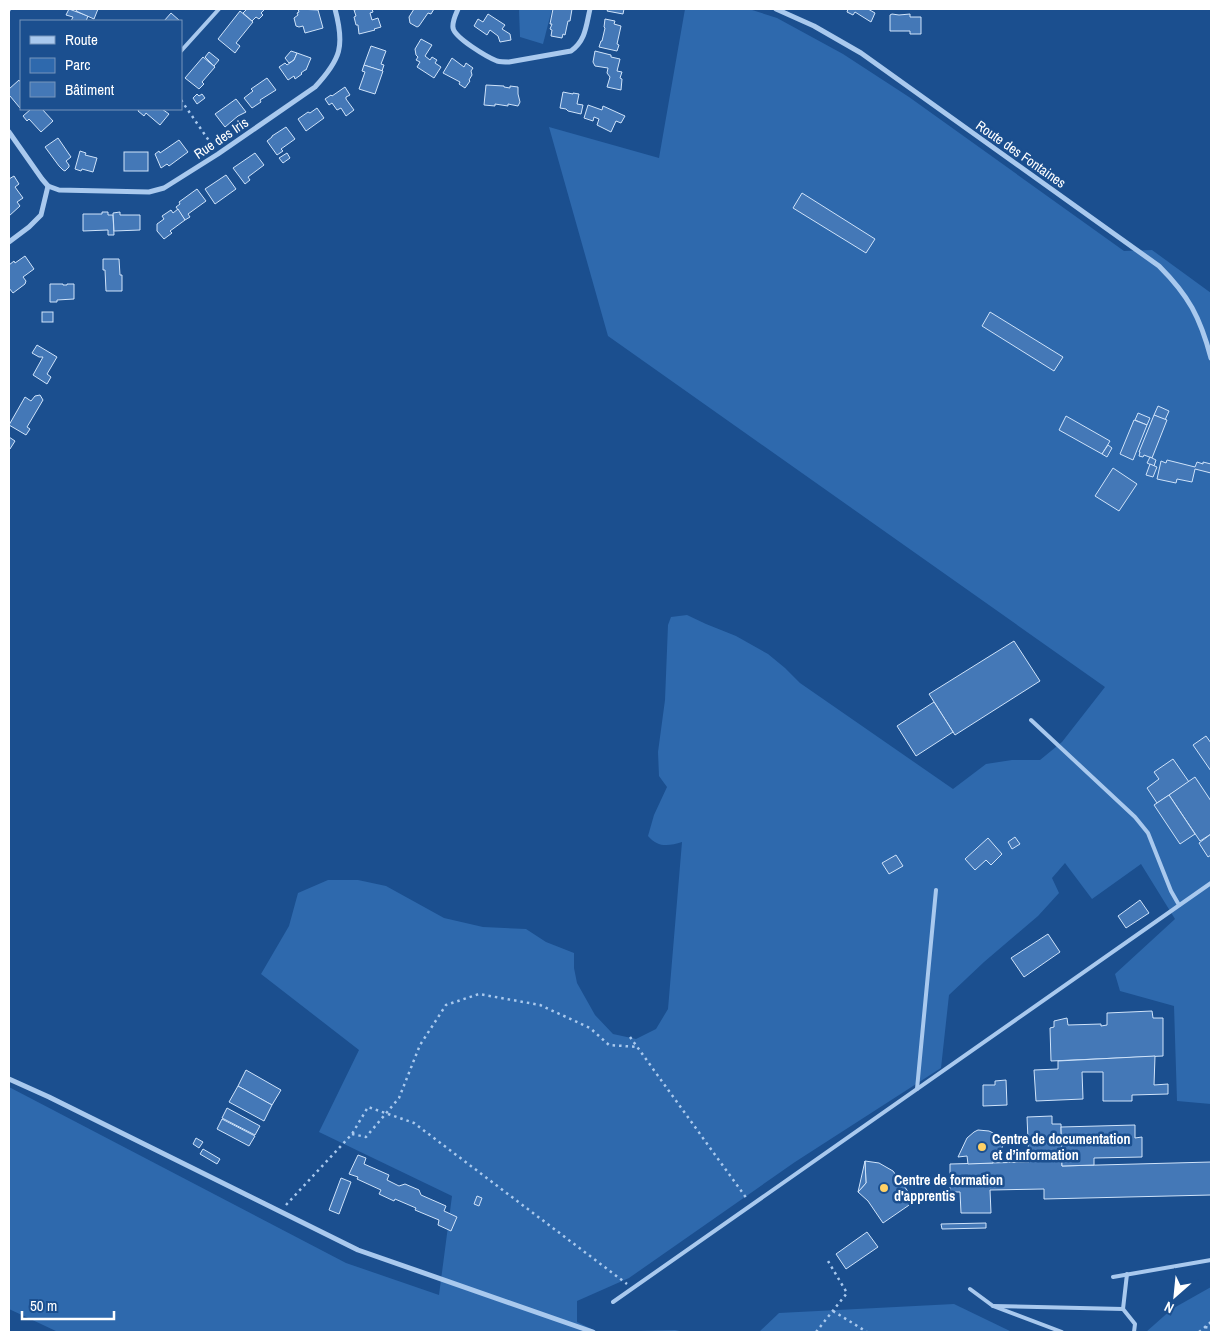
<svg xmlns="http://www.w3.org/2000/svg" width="1220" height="1341" viewBox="0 0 1220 1341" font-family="'Archivo Narrow',sans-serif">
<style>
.green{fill:#2e69ad}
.building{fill:#4478b7;stroke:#cfe3fa}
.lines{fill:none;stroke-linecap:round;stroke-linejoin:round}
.path{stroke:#a9c9ee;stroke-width:2.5;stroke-dasharray:2.5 4;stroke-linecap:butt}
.lane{stroke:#a9c9ee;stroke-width:4}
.street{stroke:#a9c9ee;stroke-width:5}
.poi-dot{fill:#ffd166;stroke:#1b4f8f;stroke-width:2}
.labels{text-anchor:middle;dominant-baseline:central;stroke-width:5;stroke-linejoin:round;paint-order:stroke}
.street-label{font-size:14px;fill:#fff;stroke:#1b4f8f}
.poi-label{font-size:14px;font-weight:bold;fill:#fff;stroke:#1b4f8f;text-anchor:start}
</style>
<rect width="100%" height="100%" fill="#1b4f8f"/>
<g class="green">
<polygon points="519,9 552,9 543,44 520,37"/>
<path d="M685,9H749L777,18L843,54L909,97L1124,251L1152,250L1211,293V1104L1177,1101L1174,1006L1120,991L1115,974L1175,919L1141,864L1092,899L1065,863L1052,878L1059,893L1038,916L984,962L949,995L941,1068L795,1162L629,1278L577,1301V1322L598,1332L675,1330L685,1332H58L9,1309V1087L346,1263L439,1295L452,1196L319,1132L359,1050L261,974L289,926L298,893L328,880H358L386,886L444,918L483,927L526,929L546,942L574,953V968L577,983L595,1015L613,1034L636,1039L656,1029L668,1009L682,842C669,846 658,848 648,836L654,815L667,787L659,776L658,752L665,700L668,625L671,617L687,615L706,624L736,636L768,654L785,668L800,683L953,789L986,764L1012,760H1040L1062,742L1105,687L608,336L549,127L659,158Z"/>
<polygon points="1211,1287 1211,1332 1146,1332 1172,1309"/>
<polygon points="954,1304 1012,1332 759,1332 779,1313"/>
</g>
<g class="building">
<polygon points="69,9 88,16 86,21 71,21 73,17 66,15"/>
<polygon points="77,9 98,9 94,19 76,11"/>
<polygon points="245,9 265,9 261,13 263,15 259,19 256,17 252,21 243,13 246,10"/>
<polygon points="298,9 318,10 323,28 305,33 303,26 299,27 296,26 294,18 298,15 297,13 299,12"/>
<polygon points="359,9 372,9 373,12 370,13 372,20 378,18 381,27 374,29 375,30 359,34 358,25 356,25 354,17 356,16 354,10"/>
<polygon points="414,9 434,9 431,14 428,13 419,26 417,27 410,23 409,17"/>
<polygon points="553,9 572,9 570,21 568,21 565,35 563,34 562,38 551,36 552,30 550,29 552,24 550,24"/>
<polygon points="608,9 624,9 623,14 607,11"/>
<polygon points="848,9 868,9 875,13 871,22 855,12 853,15 847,12"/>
<polygon points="240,11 253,22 236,43 240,46 235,53 218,39"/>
<polygon points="171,13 180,21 164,21"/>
<polygon points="488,14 505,25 502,29 510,34 511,40 500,42 498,36 490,30 487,35 474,26 478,19 483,22"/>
<polygon points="892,14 899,15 910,14 910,17 921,17 921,34 910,34 910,31 890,31 890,15"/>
<polygon points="605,19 615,21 614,24 621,26 617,44 619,45 617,51 599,47 601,41 602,41 605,28 604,27"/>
<polygon points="421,39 432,45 425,56 430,60 432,57 437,60 435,63 441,67 434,78 417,67 420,62 416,60 418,57 416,55 415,49"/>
<polygon points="371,46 386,51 381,64 384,65 382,71 364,65"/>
<polygon points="291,51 297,53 294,60 289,63 285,58"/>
<polygon points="595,51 611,55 611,57 620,59 617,71 622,72 620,78 622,79 621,90 607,87 610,77 607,73 608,68 595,66 593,62"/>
<polygon points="209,52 219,60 214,66 205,57"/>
<polygon points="297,53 311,58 306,70 305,70 301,73 302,74 295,79 294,76 288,80 279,67 285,63 287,65 294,60"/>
<polygon points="203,57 215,67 202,82 204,84 199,89 185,78"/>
<polygon points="452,58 464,67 466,63 473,68 471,71 472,75 469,80 470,81 465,88 459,84 460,82 443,73"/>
<polygon points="364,65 383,71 375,94 359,89 365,72 362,71"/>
<polygon points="267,78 276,90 260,100 261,102 252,108 244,98 253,91 251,89"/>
<polygon points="19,80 21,83 21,107 20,108 10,96 9,96 9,89"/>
<polygon points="486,85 504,86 504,87 510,88 510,86 518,87 518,94 520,102 518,106 508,104 508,106 495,104 495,106 484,105"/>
<polygon points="345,87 350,95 346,97 346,99 354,110 346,116 341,108 337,110 332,103 329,105 325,99 331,95 332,96"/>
<polygon points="563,92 573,94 573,93 579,94 577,104 583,105 581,114 568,111 566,109 560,108"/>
<polygon points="197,94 199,96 202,94 205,98 197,104 193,98"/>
<polygon points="236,99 246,112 238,116 225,127 215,114"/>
<polygon points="588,105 602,110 603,106 625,116 621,123 616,121 611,132 597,125 599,119 594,117 593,121 584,118"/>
<polygon points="317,108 324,118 306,131 298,119 308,112 310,113"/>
<polygon points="31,109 42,109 53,121 41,132 29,119 27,121 23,116"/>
<polygon points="139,109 162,109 169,114 160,125 146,113 144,116 138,111"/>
<polygon points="286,127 295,139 281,149 283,151 277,155 267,141 272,137 272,136"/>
<polygon points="58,138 71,157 66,161 69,165 69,167 65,171 63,170 59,166 45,147"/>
<polygon points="179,140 188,152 169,166 167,164 161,168 155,154 159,151 160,153"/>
<polygon points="80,151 86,153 85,155 97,158 93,172 82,169 81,171 75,169"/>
<rect x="124" y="152" width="24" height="19"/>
<polygon points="255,153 264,165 248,177 250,180 245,184 233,168"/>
<polygon points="287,153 290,158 283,163 279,158"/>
<polygon points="226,175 236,189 215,204 205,189"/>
<polygon points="14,176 19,184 15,187 23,198 17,202 20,206 9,216 9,179"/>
<polygon points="197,189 206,201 188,214 190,217 185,220 176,207 180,204 179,202"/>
<polygon points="802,193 875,239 866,253 793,208"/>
<polygon points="178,209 185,220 170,231 172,233 164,239 157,231 157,224 164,219 162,216 171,210 173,213"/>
<polygon points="102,212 108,212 108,215 113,215 114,235 108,235 108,230 83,231 83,214 102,214"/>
<polygon points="120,212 120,215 140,215 140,230 114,231 113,213"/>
<polygon points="25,256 34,269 23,277 26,281 25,284 13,293 9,288 9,265 14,261 15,263"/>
<polygon points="103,259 119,259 120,275 122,275 122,291 106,291 105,270 103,270"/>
<polygon points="50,284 63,284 63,285 67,285 67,284 74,284 74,299 57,300 57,302 50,302"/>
<rect x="42" y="312" width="11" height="10"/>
<polygon points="990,312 1063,357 1054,371 982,326"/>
<polygon points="37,345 57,357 47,374 51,377 47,384 33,375 43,357 39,357 32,353"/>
<polygon points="40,395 43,400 27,427 30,429 26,435 9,425 25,397 31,401 35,396"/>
<polygon points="1158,406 1169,411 1165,420 1154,415"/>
<polygon points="1138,413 1150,418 1147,425 1135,420"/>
<polygon points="1154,415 1167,420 1152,458 1144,455 1143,457 1139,456 1140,452 1139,452"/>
<polygon points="1066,416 1110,441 1102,454 1059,430"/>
<polygon points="1134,420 1147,425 1133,460 1120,454"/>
<polygon points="9,437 15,441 10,449 9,449"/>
<polygon points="1108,445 1112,448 1107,457 1102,454"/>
<polygon points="1150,457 1156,460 1154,466 1147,463"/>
<polygon points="1167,460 1195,467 1197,462 1203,464 1203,462 1211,464 1211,473 1195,469 1192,482 1177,479 1176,483 1157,479 1161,461 1166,463"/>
<polygon points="1150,464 1157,467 1153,477 1146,475"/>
<polygon points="1113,468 1137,484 1119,511 1095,496"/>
<polygon points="1014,641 1040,681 955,735 929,694"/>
<polygon points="934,702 953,732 916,756 897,726"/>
<polygon points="1206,736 1211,743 1211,771 1193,745"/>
<polygon points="1173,759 1189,782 1157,803 1147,788 1159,779 1154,772"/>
<polygon points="1195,777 1211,801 1211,834 1200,841 1169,795"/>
<polygon points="1169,795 1195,834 1180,844 1154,805"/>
<polygon points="1211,834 1211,855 1208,857 1199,843"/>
<polygon points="1015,837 1020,844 1012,849 1008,842"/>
<polygon points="988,838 1002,854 991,865 986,860 975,870 965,859"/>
<polygon points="896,855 903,866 889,874 882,863"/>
<polygon points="1140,900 1149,913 1126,928 1118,916"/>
<polygon points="1048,934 1060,952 1024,977 1011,958"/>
<polygon points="1152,1011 1153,1018 1163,1018 1163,1056 1051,1061 1050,1028 1054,1027 1054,1021 1067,1018 1068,1025 1101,1024 1101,1026 1107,1025 1107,1013"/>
<polygon points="1155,1056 1154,1085 1168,1084 1168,1094 1132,1095 1132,1101 1103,1101 1103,1072 1082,1072 1083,1099 1036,1101 1034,1070 1058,1069 1058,1061"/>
<polygon points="246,1070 281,1090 272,1105 238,1086"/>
<polygon points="1006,1080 1007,1105 983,1106 983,1085 995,1085 995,1081"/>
<polygon points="238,1086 272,1105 264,1121 229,1102"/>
<polygon points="227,1108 260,1126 255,1135 222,1118"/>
<polygon points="1052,1116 1052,1124 1061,1124 1062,1166 1211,1162 1211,1195 1044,1199 1044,1189 990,1190 991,1213 961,1213 960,1192 950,1192 950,1164 1029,1162 1027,1117"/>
<polygon points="222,1119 255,1136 249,1146 217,1129"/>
<polygon points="1135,1125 1135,1138 1142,1137 1142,1157 1094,1158 1094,1165 1062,1166 1061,1127"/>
<polygon points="978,1130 989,1131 1006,1139 998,1156 993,1156 993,1163 968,1164 967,1156 958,1157 967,1138 974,1132"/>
<polygon points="196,1138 203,1142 199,1148 193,1144"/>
<polygon points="203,1149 220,1159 217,1164 200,1154"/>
<polygon points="358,1155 366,1158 364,1164 389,1175 387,1180 399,1186 405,1184 419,1190 421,1195 446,1206 444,1211 457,1217 451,1231 438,1225 439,1220 415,1210 416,1208 395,1199 394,1201 379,1194 381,1190 357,1179 358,1177 349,1174"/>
<polygon points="865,1161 879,1163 893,1171 915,1201 883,1223 868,1201 858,1192 866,1183"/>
<polygon points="865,1161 866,1183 858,1192"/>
<polygon points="341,1178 351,1182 339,1214 329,1210"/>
<polygon points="477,1196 482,1198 479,1206 474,1204"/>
<polygon points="986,1223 986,1228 942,1229 941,1224"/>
<polygon points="867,1232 878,1247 846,1269 836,1254"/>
</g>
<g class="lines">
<g class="path">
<polyline points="9,11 10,9"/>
<polyline points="181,100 214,148"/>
<polyline points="630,1037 747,1199"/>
<polyline points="352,1134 366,1137 399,1098 420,1045 446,1005 479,994 540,1005 590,1028 609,1045 638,1047"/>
<polyline points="286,1205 352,1134 368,1107 414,1123 627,1284"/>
<polyline points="833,1311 867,1332"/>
<polyline points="1205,1327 1211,1328"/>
<polyline points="816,1332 847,1293 828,1261"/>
<polyline points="1199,1332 1211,1322"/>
</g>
<g class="lane">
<polyline points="181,51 219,9"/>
<polyline points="1031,720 1135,817 1148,833 1171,891 1179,905"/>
<polyline points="917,1089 936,890"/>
<polyline points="1113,1277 1211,1260"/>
<polyline points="970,1289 993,1306 1062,1332"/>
<polyline points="613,1302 1211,883"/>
<polyline points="993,1306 1123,1309 1135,1324 1134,1332"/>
<polyline points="1123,1309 1127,1274"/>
</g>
<g class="street">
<path d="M458,9C456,14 452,21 453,28C455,38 487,57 497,61C501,62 505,62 509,62L571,51C586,40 586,26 590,9"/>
<path d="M776,9L814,26L861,53L1159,266C1189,296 1200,317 1211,358"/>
<path d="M9,132L42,179L48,186L59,190L149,192L164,188L218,154L315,87C341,59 345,46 335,9"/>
<polyline points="9,242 29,227 41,215 48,186"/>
<polyline points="9,1079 49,1097 358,1250 593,1332"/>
</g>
</g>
<g class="poi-dot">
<circle cx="982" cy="1147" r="5"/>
<circle cx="884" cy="1188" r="5"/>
</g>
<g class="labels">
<g class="street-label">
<text transform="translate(221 138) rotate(-34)">Rue des Iris</text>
<text transform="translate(1021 154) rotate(35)">Route des Fontaines</text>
</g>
<g class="poi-label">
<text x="992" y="1139">Centre de documentation<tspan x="992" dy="16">et d’information</tspan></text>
<text x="894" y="1180">Centre de formation<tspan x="894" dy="16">d'apprentis</tspan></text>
</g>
</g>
<rect width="1220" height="1341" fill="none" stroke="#ffffff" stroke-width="20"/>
<rect x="20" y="20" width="162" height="90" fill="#1b4f8f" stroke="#7695bc"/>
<rect x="30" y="36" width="25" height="8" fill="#a9c9ee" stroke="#7695bc"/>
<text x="65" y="45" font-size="15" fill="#ffffff">Route</text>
<rect x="30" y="58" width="25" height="15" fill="#2e69ad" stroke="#7695bc"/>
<text x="65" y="70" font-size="15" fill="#ffffff">Parc</text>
<rect x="30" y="82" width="25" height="15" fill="#4478b7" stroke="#7695bc"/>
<text x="65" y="95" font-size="15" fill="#ffffff">Bâtiment</text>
<g transform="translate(1175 1296) rotate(207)" stroke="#1b4f8f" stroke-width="4" paint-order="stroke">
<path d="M0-4L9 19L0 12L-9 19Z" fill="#ffffff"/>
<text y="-8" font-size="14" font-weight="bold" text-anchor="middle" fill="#ffffff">N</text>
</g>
<path d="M22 1311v8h92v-8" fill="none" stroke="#ffffff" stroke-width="2.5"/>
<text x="30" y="1311" font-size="15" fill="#ffffff" stroke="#1b4f8f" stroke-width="4" paint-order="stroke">50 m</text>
</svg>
